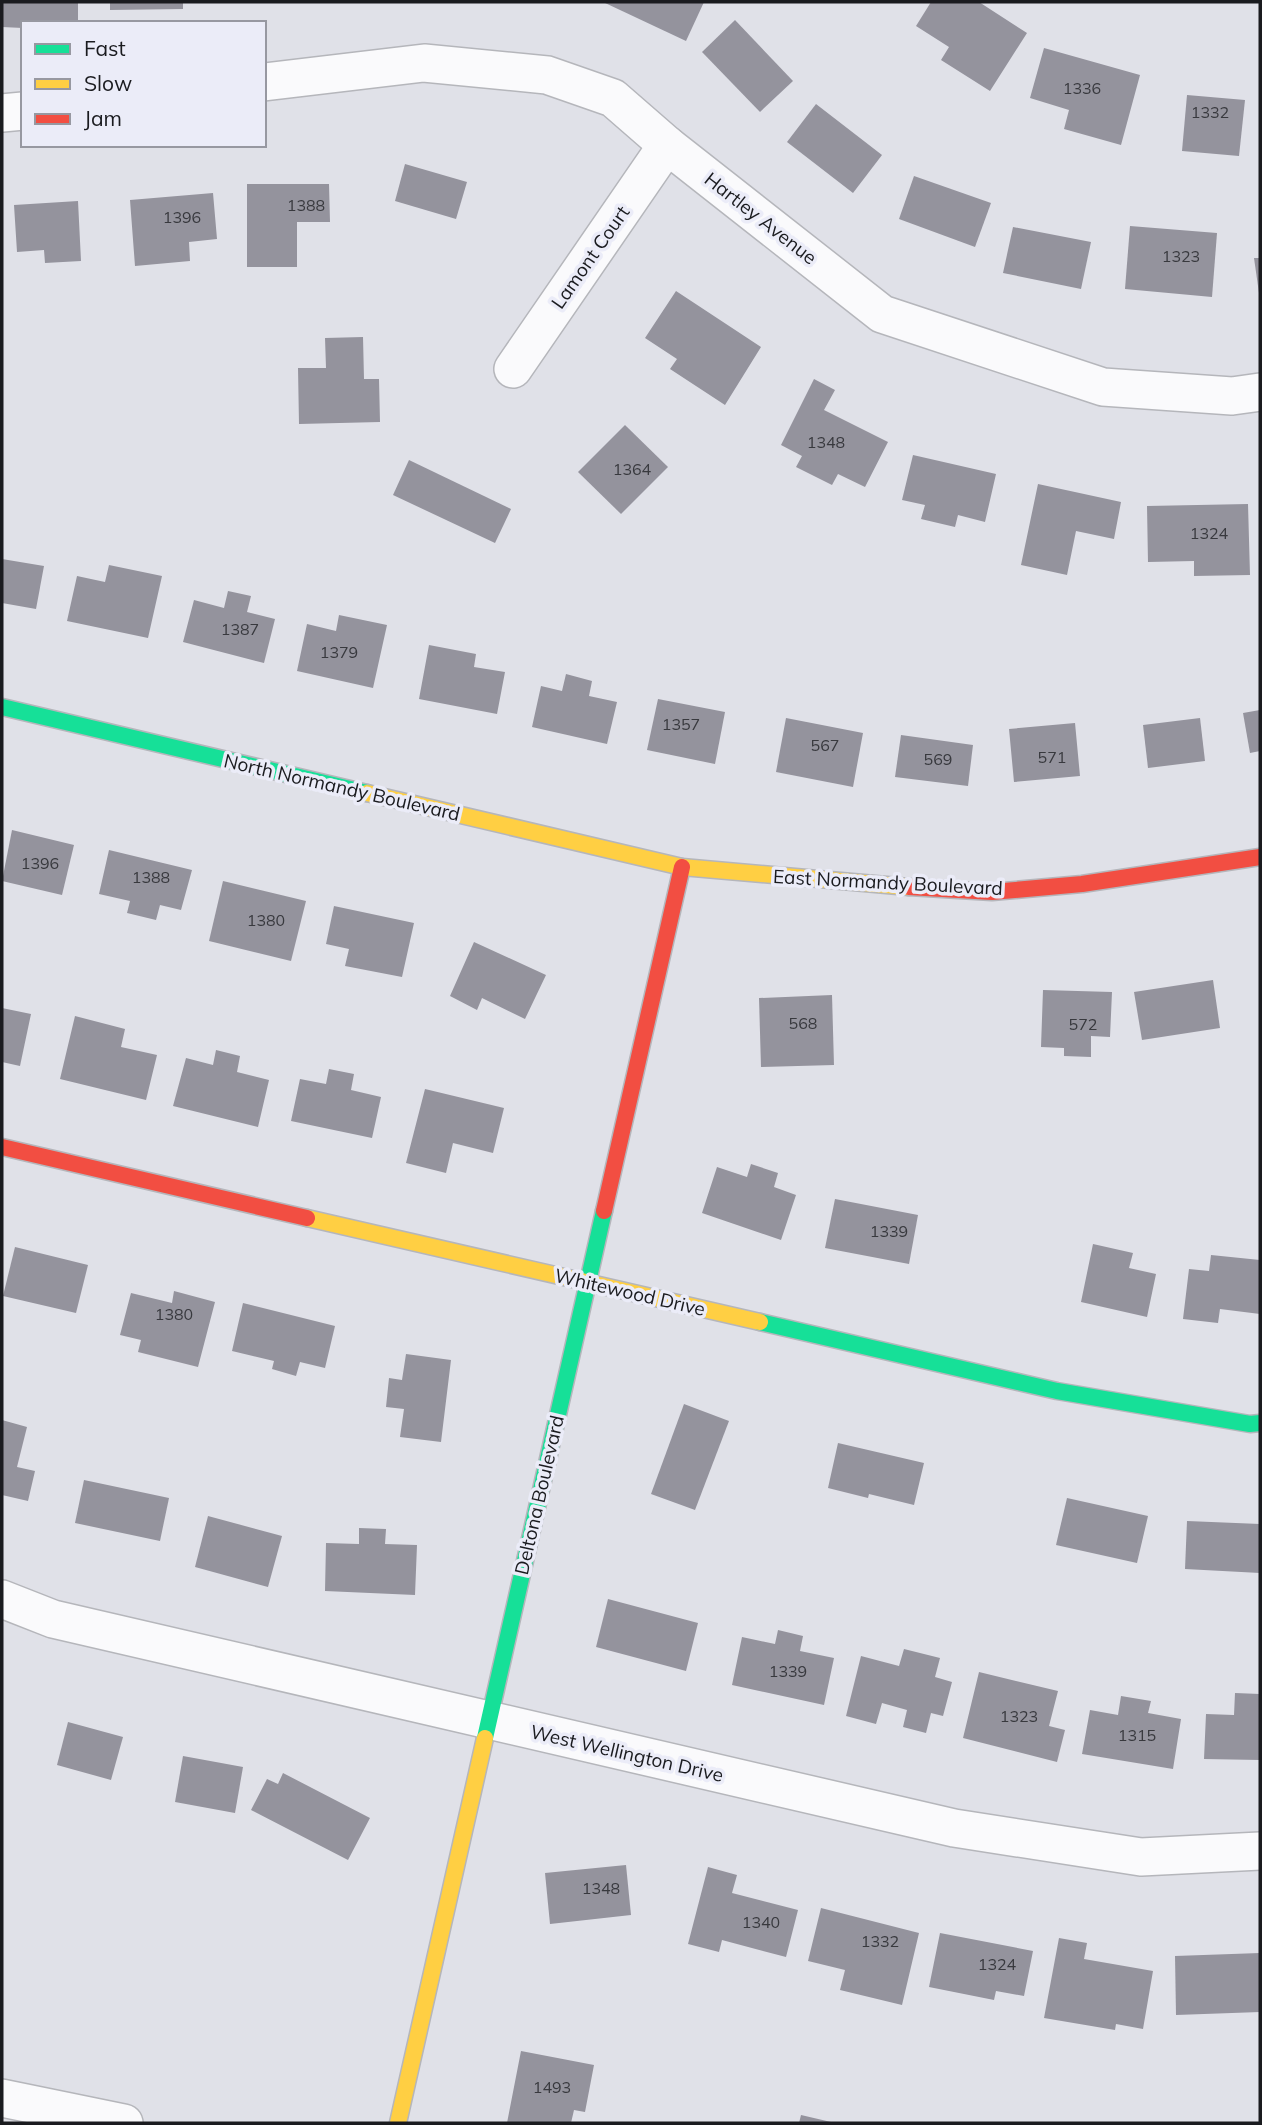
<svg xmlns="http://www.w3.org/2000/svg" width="1262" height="2125" viewBox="0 0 1262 2125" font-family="Mulish,sans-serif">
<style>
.building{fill:#94939d}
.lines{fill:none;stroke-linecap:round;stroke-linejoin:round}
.street-casing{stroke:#b5b6bb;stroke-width:40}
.fast-casing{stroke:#b5b6bb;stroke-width:19}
.slow-casing{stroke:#b5b6bb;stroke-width:19}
.jam-casing{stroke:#b5b6bb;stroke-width:19}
.street{stroke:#fafafc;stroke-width:37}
.fast{stroke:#16e098;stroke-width:16}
.slow{stroke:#ffcf43;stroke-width:16}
.jam{stroke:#f24e42;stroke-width:16}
.labels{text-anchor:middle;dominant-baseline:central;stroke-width:7;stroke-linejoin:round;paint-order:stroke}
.number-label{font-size:16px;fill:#38393e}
.street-label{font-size:19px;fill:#1a1b1f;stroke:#ebecf8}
</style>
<rect width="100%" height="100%" fill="#e0e1e8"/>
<g class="building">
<polygon points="2,2 78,2 78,23 23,23 23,28 2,27"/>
<polygon points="110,2 183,2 183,9 110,10"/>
<polygon points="603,2 704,2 686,41"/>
<polygon points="931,2 979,2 1027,33 990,91 941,60 949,47 916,26"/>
<polygon points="735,20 793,81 760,112 702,52"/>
<polygon points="1044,48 1140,75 1121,145 1064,129 1069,110 1030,98"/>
<polygon points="1187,95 1245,100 1239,156 1182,151"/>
<polygon points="816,104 882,155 853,193 787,142"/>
<polygon points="405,164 467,182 456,219 395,201"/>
<polygon points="914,176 991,203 975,247 899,219"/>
<polygon points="247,184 329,184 330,222 297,222 297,267 247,267"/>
<polygon points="213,193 217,239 189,242 190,261 135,266 130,200"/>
<polygon points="78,201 81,261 45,263 44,250 17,252 14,205"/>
<polygon points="1130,226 1217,233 1212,297 1125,289"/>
<polygon points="1013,227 1091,242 1081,289 1003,273"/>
<polygon points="1254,258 1260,258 1260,293 1259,293"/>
<polygon points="676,291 761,347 725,405 670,369 677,359 645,338"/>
<polygon points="363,337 364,379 379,379 380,422 299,424 298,368 326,368 325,338"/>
<polygon points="814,379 835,390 824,410 888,442 865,487 838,474 832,485 796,467 802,456 781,445"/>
<polygon points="625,425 668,467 621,514 578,472"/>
<polygon points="913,455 996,474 985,522 958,515 955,527 921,519 925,505 902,500"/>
<polygon points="409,460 511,509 495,543 393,495"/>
<polygon points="1038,484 1121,502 1114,539 1076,531 1067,575 1021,565"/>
<polygon points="1248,504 1250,575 1194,576 1194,561 1148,562 1147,506"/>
<polygon points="2,559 44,566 36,609 2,603"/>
<polygon points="109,565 162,576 148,638 67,621 77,576 105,582"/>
<polygon points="228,591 251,596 247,612 275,619 264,663 183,642 194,600 224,608"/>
<polygon points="339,615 387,625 373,688 297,671 307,624 336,631"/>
<polygon points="429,645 476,654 474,667 505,672 497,714 419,699"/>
<polygon points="566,674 592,681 589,696 617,702 607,744 532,727 541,686 562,691"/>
<polygon points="658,699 725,712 715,764 647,750"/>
<polygon points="1260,710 1260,751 1250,753 1243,713"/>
<polygon points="786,718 863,733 853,787 776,772"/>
<polygon points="1200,718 1205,761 1148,768 1143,725"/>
<polygon points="1075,723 1080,776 1014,782 1009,729"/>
<polygon points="901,735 973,745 968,786 895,777"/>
<polygon points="12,830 74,845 62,895 2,881"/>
<polygon points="109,850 192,870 181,910 160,905 156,920 127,913 130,901 99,894"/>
<polygon points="223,881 306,901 291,961 209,941"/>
<polygon points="334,906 414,923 402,977 345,966 349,949 326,944"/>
<polygon points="474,942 546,975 525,1019 482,998 477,1010 450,996"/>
<polygon points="1213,980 1220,1028 1142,1040 1134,992"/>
<polygon points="1043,990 1112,992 1110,1037 1091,1036 1091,1057 1064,1056 1064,1048 1041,1047"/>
<polygon points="832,995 834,1065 761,1067 759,998"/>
<polygon points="2,1008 31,1014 20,1066 2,1062"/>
<polygon points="75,1016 125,1029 121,1047 157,1055 146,1100 60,1079"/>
<polygon points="216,1050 240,1056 237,1072 269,1080 258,1127 173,1106 186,1058 213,1065"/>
<polygon points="329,1069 354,1074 351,1090 381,1097 372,1138 291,1121 300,1079 326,1084"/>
<polygon points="425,1089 504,1108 493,1153 453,1143 446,1173 406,1163"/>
<polygon points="751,1164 778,1173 774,1187 796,1195 781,1240 702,1213 717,1167 747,1177"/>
<polygon points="835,1199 918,1215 909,1264 825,1248"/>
<polygon points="1093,1244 1133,1253 1129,1268 1156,1274 1147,1317 1081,1302"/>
<polygon points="15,1247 88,1265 76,1313 3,1296"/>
<polygon points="1211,1255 1260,1260 1260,1314 1220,1309 1218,1323 1183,1319 1189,1269 1209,1271"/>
<polygon points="174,1291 215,1302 198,1367 138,1352 141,1340 120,1335 131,1293 172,1303"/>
<polygon points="243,1303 335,1326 325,1368 300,1362 296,1376 272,1369 274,1361 232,1351"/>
<polygon points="406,1354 451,1360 441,1442 400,1437 404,1409 386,1407 389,1378 402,1380"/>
<polygon points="684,1404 729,1421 695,1510 651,1494"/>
<polygon points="2,1420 27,1427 17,1467 35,1471 28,1501 2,1495"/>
<polygon points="838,1443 924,1463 914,1505 869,1494 868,1498 828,1488"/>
<polygon points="84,1480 169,1498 160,1541 75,1523"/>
<polygon points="1067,1498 1148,1516 1137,1563 1056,1545"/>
<polygon points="208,1516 282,1536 268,1587 195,1567"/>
<polygon points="1187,1521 1260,1524 1260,1573 1185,1569"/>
<polygon points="359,1528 386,1529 385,1544 417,1545 415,1595 325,1591 326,1543 359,1544"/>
<polygon points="608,1599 698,1623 686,1671 596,1647"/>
<polygon points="778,1630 803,1636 800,1651 834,1658 824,1705 732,1685 742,1637 775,1644"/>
<polygon points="904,1649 940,1658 935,1677 952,1682 943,1716 931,1713 926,1733 903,1727 907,1710 882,1703 876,1724 846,1716 861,1656 899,1666"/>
<polygon points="979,1672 1058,1691 1049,1726 1065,1730 1057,1762 963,1738"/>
<polygon points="1235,1693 1260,1694 1260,1760 1204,1759 1206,1714 1234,1715"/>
<polygon points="1121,1696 1151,1701 1148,1713 1181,1719 1173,1769 1082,1754 1090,1710 1118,1715"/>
<polygon points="68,1722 123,1737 111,1780 57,1765"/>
<polygon points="183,1756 243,1767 235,1813 175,1802"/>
<polygon points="283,1773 370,1818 348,1860 251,1810 267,1779 278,1784"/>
<polygon points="626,1865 631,1915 550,1924 545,1873"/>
<polygon points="708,1867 737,1875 732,1893 798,1910 786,1957 722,1940 719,1952 688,1944"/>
<polygon points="821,1908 919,1933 902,2005 840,1990 845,1970 808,1961"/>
<polygon points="940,1933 1033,1951 1024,1996 996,1991 994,2000 929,1987"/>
<polygon points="1059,1938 1087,1943 1084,1959 1153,1971 1143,2029 1116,2024 1115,2030 1044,2018"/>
<polygon points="1260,1953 1260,2012 1176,2015 1175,1956"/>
<polygon points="521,2051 594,2065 585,2112 574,2110 571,2123 507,2123"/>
<polygon points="801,2115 831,2122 831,2123 799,2123"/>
</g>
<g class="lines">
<defs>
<g id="street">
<polyline points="264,82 424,63 547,75 613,98 667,145 882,314 1103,387 1232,396 1260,392"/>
<polyline points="2,113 23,111"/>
<polyline points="513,369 667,145"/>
<polyline points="2,1599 53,1619 954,1828 1141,1857 1260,1851"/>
<polyline points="2,2098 124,2123"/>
</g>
<g id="fast">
<polyline points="2,707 367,793"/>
<polyline points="760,1322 1057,1391 1250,1424 1260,1423"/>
<polyline points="485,1738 604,1211"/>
</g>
<g id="slow">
<polyline points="367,793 682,867 909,887"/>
<polyline points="307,1218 760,1322"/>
<polyline points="398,2123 485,1738"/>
</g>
<g id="jam">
<polyline points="909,887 992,892 1082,884 1260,857"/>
<polyline points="2,1147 307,1218"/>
<polyline points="604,1211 682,867"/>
</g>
</defs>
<use href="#street" class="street-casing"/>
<use href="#fast" class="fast-casing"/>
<use href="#slow" class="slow-casing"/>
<use href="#jam" class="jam-casing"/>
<use href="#street" class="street"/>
<use href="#fast" class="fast"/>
<use href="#slow" class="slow"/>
<use href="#jam" class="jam"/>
</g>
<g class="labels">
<g class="number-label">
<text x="1082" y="88">1336</text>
<text x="1210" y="112">1332</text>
<text x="306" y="205">1388</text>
<text x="182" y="217">1396</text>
<text x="1181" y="256">1323</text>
<text x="826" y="442">1348</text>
<text x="632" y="469">1364</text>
<text x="1209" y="533">1324</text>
<text x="240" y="629">1387</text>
<text x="339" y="652">1379</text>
<text x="681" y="724">1357</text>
<text x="825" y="745">567</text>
<text x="1052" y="757">571</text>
<text x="938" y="759">569</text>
<text x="40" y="863">1396</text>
<text x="151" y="877">1388</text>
<text x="266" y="920">1380</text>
<text x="803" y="1023">568</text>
<text x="1083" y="1024">572</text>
<text x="889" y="1231">1339</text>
<text x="174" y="1314">1380</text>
<text x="788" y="1671">1339</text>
<text x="1019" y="1716">1323</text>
<text x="1137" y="1735">1315</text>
<text x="601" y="1888">1348</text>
<text x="761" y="1922">1340</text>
<text x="880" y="1941">1332</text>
<text x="997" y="1964">1324</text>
<text x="552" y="2087">1493</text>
</g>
<g class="street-label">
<text transform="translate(761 218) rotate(38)">Hartley Avenue</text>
<text transform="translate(590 257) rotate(-55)">Lamont Court</text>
<text transform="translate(342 787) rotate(13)">North Normandy Boulevard</text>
<text transform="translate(888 882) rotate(3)">East Normandy Boulevard</text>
<text transform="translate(630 1292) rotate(13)">Whitewood Drive</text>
<text transform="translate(539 1495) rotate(-77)">Deltona Boulevard</text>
<text transform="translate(627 1753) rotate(13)">West Wellington Drive</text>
</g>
</g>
<rect width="1262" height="2125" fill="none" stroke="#1a1b1f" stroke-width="7"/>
<rect x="21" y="21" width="245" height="126" fill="#ebecf8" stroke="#9798a1" stroke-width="2"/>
<rect x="35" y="44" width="35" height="10" fill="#16e098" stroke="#9798a1" stroke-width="2"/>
<text x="84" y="56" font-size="21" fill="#1a1b1f">Fast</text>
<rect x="35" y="79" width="35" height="10" fill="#ffcf43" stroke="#9798a1" stroke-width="2"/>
<text x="84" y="91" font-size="21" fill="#1a1b1f">Slow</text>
<rect x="35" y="114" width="35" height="10" fill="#f24e42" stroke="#9798a1" stroke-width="2"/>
<text x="84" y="126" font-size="21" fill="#1a1b1f">Jam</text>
</svg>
